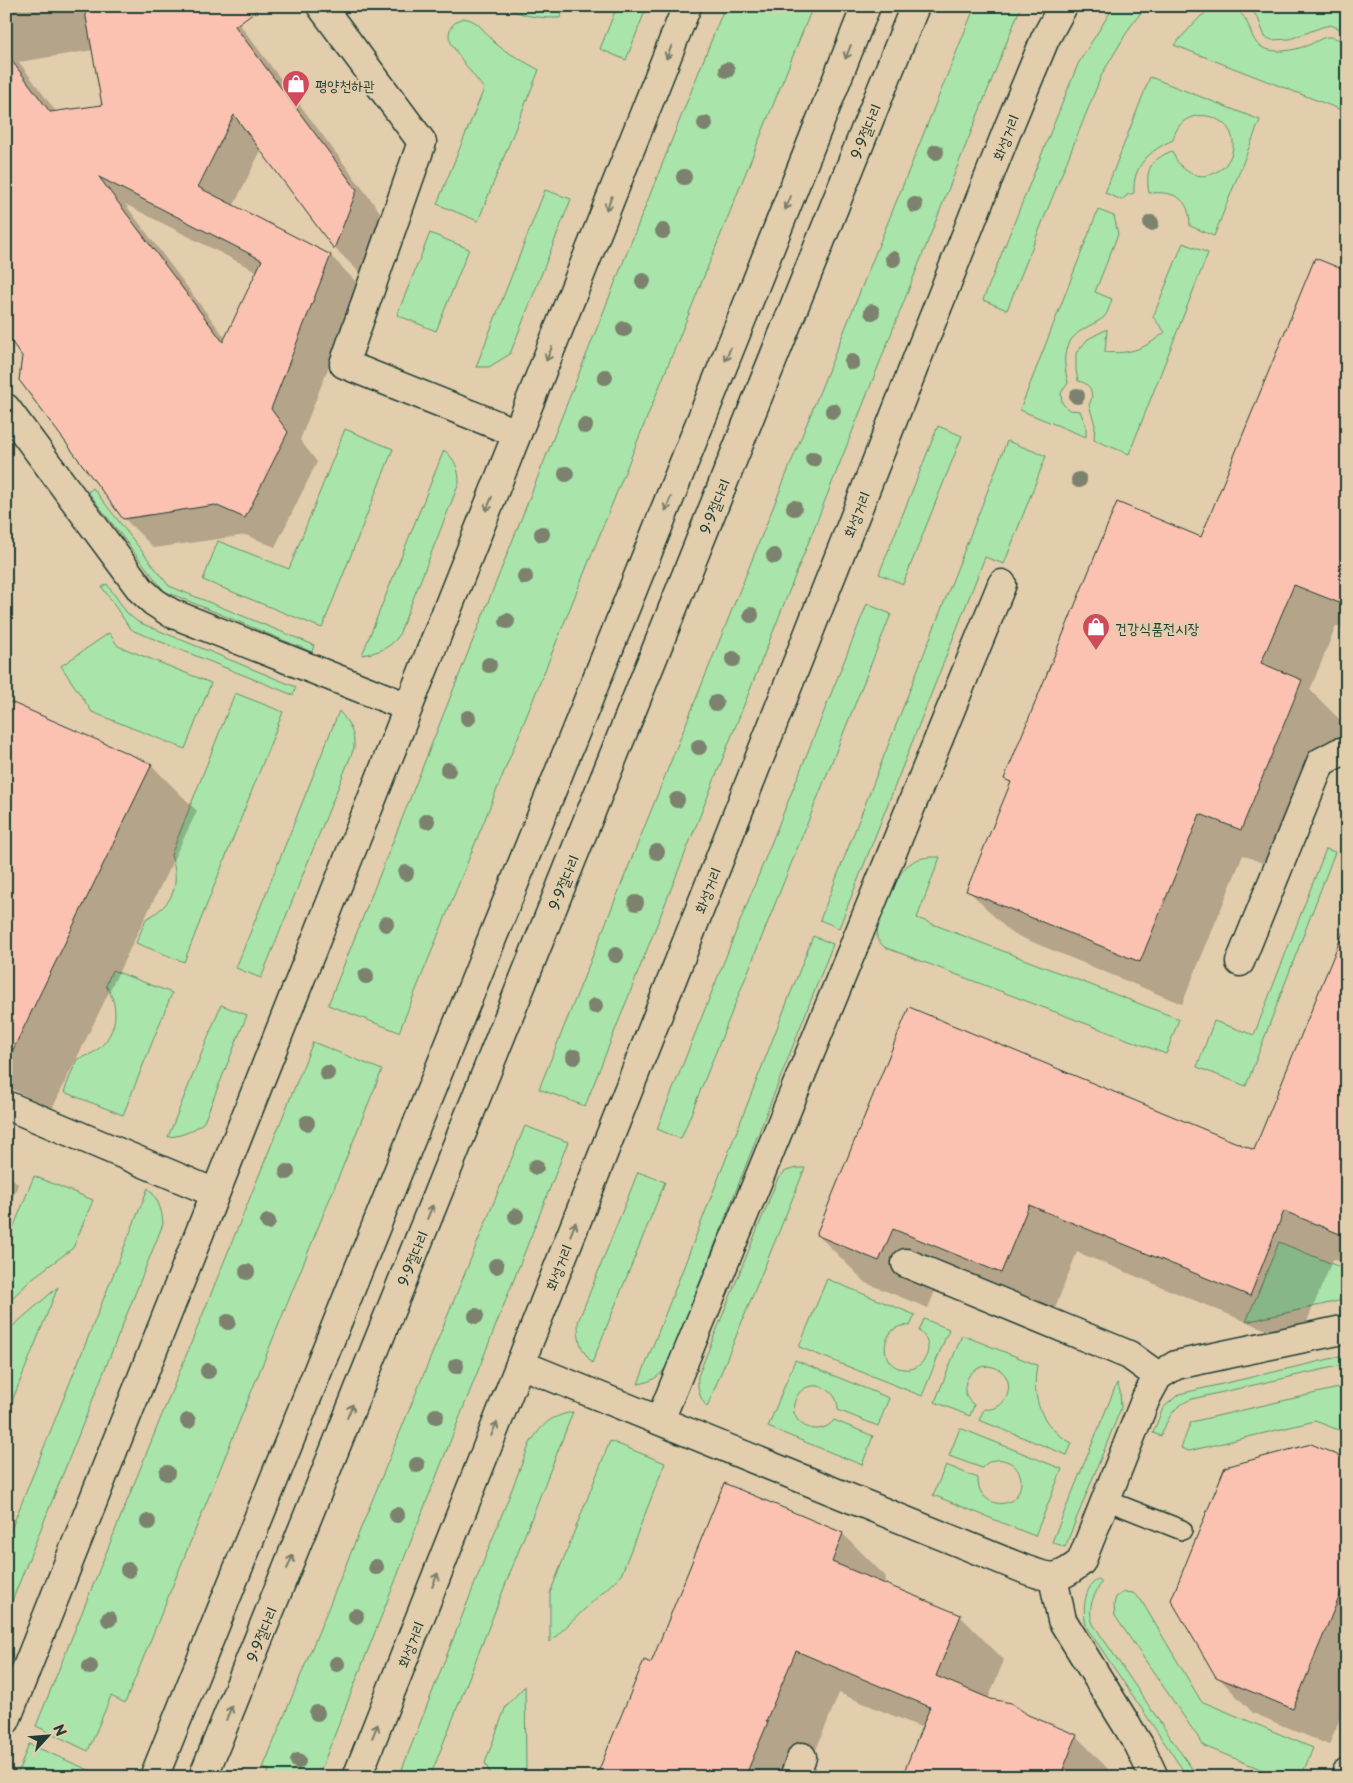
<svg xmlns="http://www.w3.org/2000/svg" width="1353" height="1783" viewBox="0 0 1353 1783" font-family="'Playpen Sans','Poor Story',sans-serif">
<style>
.green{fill:#a9e4aa;stroke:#64906f}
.shadow{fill:#0003;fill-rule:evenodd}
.building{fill:#fbc2b1;stroke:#1f3d34;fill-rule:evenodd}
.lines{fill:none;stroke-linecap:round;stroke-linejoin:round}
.service-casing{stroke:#1f3d34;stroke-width:22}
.minor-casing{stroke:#1f3d34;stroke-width:31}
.primary-casing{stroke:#1f3d34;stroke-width:31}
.trunk-casing{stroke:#1f3d34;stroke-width:31}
.service{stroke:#e2cdac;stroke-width:19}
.minor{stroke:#e2cdac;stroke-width:28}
.primary{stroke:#e2cdac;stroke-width:28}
.trunk{stroke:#e2cdac;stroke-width:28}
.tree{fill:#7b826d}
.oneway{stroke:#777e6a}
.labels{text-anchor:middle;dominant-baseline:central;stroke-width:4;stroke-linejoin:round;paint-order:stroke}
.poi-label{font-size:15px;fill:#1f3d34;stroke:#e2cdac;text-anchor:start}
.street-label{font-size:15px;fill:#1f3d34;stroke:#e2cdac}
</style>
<rect width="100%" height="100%" fill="#e2cdac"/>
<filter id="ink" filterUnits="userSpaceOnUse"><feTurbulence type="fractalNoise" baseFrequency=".02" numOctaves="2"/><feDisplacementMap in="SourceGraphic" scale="10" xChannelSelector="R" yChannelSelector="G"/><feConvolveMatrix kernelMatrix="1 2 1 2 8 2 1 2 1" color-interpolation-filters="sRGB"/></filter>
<g filter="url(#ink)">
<g class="green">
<path d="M504,6H565L560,18C538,18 524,17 504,6Z"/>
<polygon points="617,6 647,6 626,60 600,49"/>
<polygon points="725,6 813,6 399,1032 328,1005"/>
<polygon points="975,6 1021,6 585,1106 539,1089"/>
<polygon points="1114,6 1146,6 1130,27 1102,74 1007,310 983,300 1078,64"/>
<path d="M1215,6C1260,6 1241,41 1266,49C1280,54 1299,49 1311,44C1317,41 1323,37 1329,37C1336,37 1341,41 1347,44V112L1174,45L1200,17Z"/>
<polygon points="1248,6 1347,6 1347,32 1331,25 1322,27 1290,39 1272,40 1265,37 1258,18"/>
<path d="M463,18C480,20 484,33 495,43C506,53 526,62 539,70L478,221L437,204L484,89C477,79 449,46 449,36C449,26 455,22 463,18Z"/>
<path d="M1150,77L1260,120L1214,236L1190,226C1190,198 1175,191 1149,193C1145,170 1150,160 1172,151C1179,171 1199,183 1218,171C1225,167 1230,160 1232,152C1242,114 1181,99 1173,140C1150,150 1132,166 1134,193L1127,195L1122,200L1105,193Z"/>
<polygon points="545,190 571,199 510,354 489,367 476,367"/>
<path d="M1098,210L1114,216L1118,234L1095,292L1112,299C1110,304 1108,313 1104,317C1100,321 1092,324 1087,327C1062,341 1062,357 1068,383L1061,393L1062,403L1069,410L1080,411L1086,426V437L1020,410Z"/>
<polygon points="430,233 469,249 436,331 397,315"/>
<path d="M1183,243L1208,253L1129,454L1094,440L1095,425L1089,405C1095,394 1091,383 1078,381L1076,370V353L1088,339L1107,329L1105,352C1130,355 1146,348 1165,332L1153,317Z"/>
<polygon points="938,426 962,436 903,584 879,574"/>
<polygon points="345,429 393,449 322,628 203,580 218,541 289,569"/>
<polygon points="1007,441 1046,456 1004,564 985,557 839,928 820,920"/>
<path d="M444,450C455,459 459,469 459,483L398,637C387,650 378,652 362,655Z"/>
<polygon points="93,488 169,586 314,645 312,652 164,591 88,492"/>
<polygon points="107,584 127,613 138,622 296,687 293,695 134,631 129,627 102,587"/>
<polygon points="867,604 891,614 681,1139 657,1129"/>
<polygon points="109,633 118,646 211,683 185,749 92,712 61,666"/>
<path d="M235,693L283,712L184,962L136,943L146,919C174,904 181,885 171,855Z"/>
<path d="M339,711C349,723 355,732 354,748L261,978L236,968Z"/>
<polygon points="1326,849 1335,852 1246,1086 1197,1067 1214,1021 1254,1035"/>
<path d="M929,857H940L917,918L1179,1019L1166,1054L884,947L877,939C876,920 894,874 911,863C916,859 923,858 929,857Z"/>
<path d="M813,936L833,944L667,1366C659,1377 651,1382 638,1384Z"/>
<path d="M112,970L172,993L123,1115L64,1092L77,1059C111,1052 126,1014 106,986Z"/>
<path d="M221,1005L247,1015L204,1122C193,1131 182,1136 168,1137Z"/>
<polygon points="313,1042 382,1070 125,1703 111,1696 88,1751 36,1726"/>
<polygon points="525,1126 568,1142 318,1777 266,1777 269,1770 263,1768"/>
<path d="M796,1168H805L707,1407C699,1397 697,1388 698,1376L778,1178L786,1171Z"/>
<path d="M638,1172L665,1182L592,1363C580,1348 578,1341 578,1322Z"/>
<polygon points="34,1176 93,1200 73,1248 34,1277 6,1304 6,1246"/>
<path d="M148,1188C158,1199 162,1209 163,1224L6,1616V1542Z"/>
<polygon points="1279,1242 1347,1270 1347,1299 1246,1322"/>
<path d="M827,1279L915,1315L910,1326C882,1321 875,1365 903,1369C911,1370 918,1368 923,1361C931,1352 929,1338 919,1331L924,1319L949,1329L922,1396L799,1347Z"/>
<polygon points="58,1287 6,1416 6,1332"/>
<path d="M962,1335L1037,1365C1031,1399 1041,1427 1072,1443L1067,1455L979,1420L984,1409C1010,1413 1019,1374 993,1367C970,1361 954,1391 974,1405L970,1416L935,1402Z"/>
<path d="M1347,1355V1364L1192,1399C1173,1406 1168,1418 1161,1436L1153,1433L1163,1408L1179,1394Z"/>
<path d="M795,1360L889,1398L878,1426L838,1410C839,1386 806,1376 796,1398C784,1422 818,1441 834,1420L873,1436L862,1465L768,1427Z"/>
<polygon points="1117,1383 1120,1391 1121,1408 1065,1547 1052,1542"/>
<polygon points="1347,1386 1347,1433 1315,1421 1189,1451 1181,1448 1191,1422"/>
<path d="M573,1412L430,1777H399L530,1443C544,1423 549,1417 573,1412Z"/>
<path d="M960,1428L1062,1469L1035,1536L933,1495L946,1465L978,1478C976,1505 1013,1514 1020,1488C1027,1465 997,1449 982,1468L949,1456Z"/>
<polygon points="610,1441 665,1463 621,1575 550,1642 550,1593"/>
<path d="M1099,1579L1101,1581V1583C1093,1597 1087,1608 1093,1624L1192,1769L1212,1777L1187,1776L1087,1628C1082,1614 1083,1586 1099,1579Z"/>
<polygon points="1124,1592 1133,1593 1141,1600 1201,1701 1313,1748 1301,1777 1280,1777 1204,1746 1115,1616 1114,1605 1116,1597"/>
<polygon points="525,1686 526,1769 523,1777 492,1777 485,1763 506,1706"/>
<polygon points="29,1744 91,1771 88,1777 16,1777"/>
</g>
<g class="shadow">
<path d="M6,6H226L386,220L364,277L335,248L261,150L233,207L331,256L360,286L300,440L317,462L275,547L246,535L154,548L124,518L24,355L6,332ZM93,50L103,106L57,113L19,62ZM125,204L258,272L226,339Z"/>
<polygon points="1347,272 1347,631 1336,626 1310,690 1344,724 1284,872 1243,855 1182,1004 1011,933 968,890 1011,784 1006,779 1201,539"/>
<polygon points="6,702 151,765 197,811 52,1109 6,1086"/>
<polygon points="1347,947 1347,1264 1333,1259 1298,1343 1077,1252 1050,1321 941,1276 928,1308 866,1283 818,1235 1255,1152"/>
<polygon points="6,1172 18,1184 6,1215"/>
<polygon points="1347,1460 1347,1701 1329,1745 1253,1713 1217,1676"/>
<polygon points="843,1534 886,1577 883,1585 960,1616 1004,1660 988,1699 1076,1736 1116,1777 912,1777 923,1728 839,1693 805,1777 597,1777 652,1664"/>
</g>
<g class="building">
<path d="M84,6H262L235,26L357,190L334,249L234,115L198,187L331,255L271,409L288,432L245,518L215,505L123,519L19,380L22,356L6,334V53L50,112L102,105ZM99,177L262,260L223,342Z"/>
<polygon points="1315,258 1347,271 1347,606 1294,585 1261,663 1302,680 1241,830 1200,814 1140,962 966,891 1011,782 1004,779 1117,502 1201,537"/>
<polygon points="6,700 152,764 6,1064"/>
<polygon points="1345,928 1347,928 1347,1237 1284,1211 1250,1296 1029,1205 1001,1273 893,1229 879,1261 816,1235 909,1007 1254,1150"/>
<polygon points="1311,1444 1347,1459 1347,1578 1293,1709 1216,1677 1171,1600 1225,1467"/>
<polygon points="724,1483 843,1533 832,1562 961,1615 936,1676 991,1699 1011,1703 1028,1715 1077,1735 1060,1777 902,1777 930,1707 796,1651 766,1721 768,1722 745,1777 596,1777 644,1660 651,1663"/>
</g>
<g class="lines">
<defs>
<polyline id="service" points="1106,1500 1182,1530"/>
<g id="minor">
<polyline points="321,6 422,142 344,364 517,433"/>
<polyline points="6,408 141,590 154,602 171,613 408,707"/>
<polyline points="1240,962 1321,762 1340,752 1347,753"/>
<polyline points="6,1105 215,1193"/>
<polyline points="906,1263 1129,1355 1158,1376"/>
<path d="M520,1364L1024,1569C1052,1579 1057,1581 1081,1562L1146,1398L1158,1376L1176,1365L1347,1329"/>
<polyline points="660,1420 1002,584"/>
<polyline points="1053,1578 1062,1620 1139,1745 1154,1777"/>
<polyline points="794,1777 802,1757"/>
<polyline points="1345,1777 1347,1772"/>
</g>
<g id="primary">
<polyline points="6,1720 687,6"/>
<polyline points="357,1777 1009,126 1045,39 1063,6"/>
</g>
<g id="trunk">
<polyline points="154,1777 735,336 866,6"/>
<polyline points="203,1777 915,6"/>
</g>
</defs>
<use href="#service" class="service-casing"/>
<use href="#minor" class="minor-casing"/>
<use href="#primary" class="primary-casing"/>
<use href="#trunk" class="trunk-casing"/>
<use href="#service" class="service"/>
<use href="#minor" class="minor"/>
<use href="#primary" class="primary"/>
<use href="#trunk" class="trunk"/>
</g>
<g class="tree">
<circle cx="727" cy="70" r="8"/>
<circle cx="705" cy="124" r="8"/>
<circle cx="936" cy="152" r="8"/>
<circle cx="684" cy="177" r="8"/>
<circle cx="915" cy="205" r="8"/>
<circle cx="1151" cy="223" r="8"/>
<circle cx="663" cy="231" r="8"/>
<circle cx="893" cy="259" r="8"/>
<circle cx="643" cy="281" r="8"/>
<circle cx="872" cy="312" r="8"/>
<circle cx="624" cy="329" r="8"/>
<circle cx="852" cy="362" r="8"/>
<circle cx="605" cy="377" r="8"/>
<circle cx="1077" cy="396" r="8"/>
<circle cx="833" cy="411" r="8"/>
<circle cx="585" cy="426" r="8"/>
<circle cx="813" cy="459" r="8"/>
<circle cx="566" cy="474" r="8"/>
<circle cx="1079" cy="480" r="8"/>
<circle cx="794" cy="508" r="8"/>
<circle cx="542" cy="534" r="8"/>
<circle cx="774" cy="556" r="8"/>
<circle cx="525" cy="577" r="8"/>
<circle cx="751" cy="615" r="8"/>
<circle cx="507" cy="621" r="8"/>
<circle cx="733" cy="659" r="8"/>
<circle cx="489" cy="665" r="8"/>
<circle cx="716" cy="703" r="8"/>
<circle cx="468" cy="718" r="8"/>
<circle cx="699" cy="747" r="8"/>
<circle cx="448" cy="770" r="8"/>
<circle cx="677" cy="800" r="8"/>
<circle cx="427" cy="821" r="8"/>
<circle cx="657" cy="852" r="8"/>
<circle cx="406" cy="873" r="8"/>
<circle cx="636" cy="903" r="8"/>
<circle cx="386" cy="924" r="8"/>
<circle cx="616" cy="955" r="8"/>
<circle cx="366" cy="976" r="8"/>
<circle cx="595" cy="1006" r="8"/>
<circle cx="574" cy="1057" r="8"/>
<circle cx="327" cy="1073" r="8"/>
<circle cx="307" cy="1123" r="8"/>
<circle cx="536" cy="1167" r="8"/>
<circle cx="287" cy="1172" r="8"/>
<circle cx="516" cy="1216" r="8"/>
<circle cx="268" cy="1222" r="8"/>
<circle cx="496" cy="1266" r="8"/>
<circle cx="247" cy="1272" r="8"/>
<circle cx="476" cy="1316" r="8"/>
<circle cx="228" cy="1322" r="8"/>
<circle cx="456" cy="1366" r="8"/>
<circle cx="208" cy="1371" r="8"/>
<circle cx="436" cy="1416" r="8"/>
<circle cx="188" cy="1421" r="8"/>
<circle cx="417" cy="1465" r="8"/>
<circle cx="167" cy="1473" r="8"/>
<circle cx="397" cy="1515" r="8"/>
<circle cx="148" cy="1522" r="8"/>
<circle cx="376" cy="1567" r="8"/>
<circle cx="128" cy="1570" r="8"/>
<circle cx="356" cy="1616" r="8"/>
<circle cx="109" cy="1619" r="8"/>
<circle cx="337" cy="1664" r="8"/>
<circle cx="90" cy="1667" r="8"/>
<circle cx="317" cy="1713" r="8"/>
<circle cx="298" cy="1761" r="8"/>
</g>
<defs><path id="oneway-shaft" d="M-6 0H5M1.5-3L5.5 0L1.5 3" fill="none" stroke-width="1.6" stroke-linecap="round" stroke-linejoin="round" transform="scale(1.25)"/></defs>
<g class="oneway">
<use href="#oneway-shaft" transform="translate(669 52) rotate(112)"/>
<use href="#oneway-shaft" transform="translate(848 52) rotate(112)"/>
<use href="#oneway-shaft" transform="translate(609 203) rotate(112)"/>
<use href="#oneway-shaft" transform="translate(788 203) rotate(112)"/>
<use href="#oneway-shaft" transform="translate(549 354) rotate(112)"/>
<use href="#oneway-shaft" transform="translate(728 354) rotate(112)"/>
<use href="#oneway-shaft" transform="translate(489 504) rotate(112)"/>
<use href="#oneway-shaft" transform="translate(668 504) rotate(112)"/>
<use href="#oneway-shaft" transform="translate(430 1212) rotate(-68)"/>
<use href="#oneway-shaft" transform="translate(573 1229) rotate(-68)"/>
<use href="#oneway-shaft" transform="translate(350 1411) rotate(-68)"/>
<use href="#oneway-shaft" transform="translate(494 1429) rotate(-68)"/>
<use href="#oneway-shaft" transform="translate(290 1562) rotate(-68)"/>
<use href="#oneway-shaft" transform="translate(435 1580) rotate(-68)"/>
<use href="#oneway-shaft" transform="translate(229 1713) rotate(-68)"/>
<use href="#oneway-shaft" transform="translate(375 1731) rotate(-68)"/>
</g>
</g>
<defs>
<symbol id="shop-pin" viewBox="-11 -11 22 30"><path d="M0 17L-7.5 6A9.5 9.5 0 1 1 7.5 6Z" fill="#d1495b" stroke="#e2cdac"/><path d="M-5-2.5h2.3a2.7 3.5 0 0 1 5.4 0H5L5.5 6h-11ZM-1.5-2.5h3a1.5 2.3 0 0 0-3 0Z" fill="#fff"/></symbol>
</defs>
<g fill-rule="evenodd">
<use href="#shop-pin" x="280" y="68" width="32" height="43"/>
<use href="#shop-pin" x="1080" y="611" width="32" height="43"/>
</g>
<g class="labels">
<g class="poi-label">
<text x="315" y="84">평양천하관</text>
<text x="1115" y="627">건강식품전시장</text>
</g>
<g class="street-label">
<text transform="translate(865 131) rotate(-68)">9·9절다리</text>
<text transform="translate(1005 137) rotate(-68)">화성거리</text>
<text transform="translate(714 506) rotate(-68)">9·9절다리</text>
<text transform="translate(856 514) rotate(-68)">화성거리</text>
<text transform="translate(563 882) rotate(-68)">9·9절다리</text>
<text transform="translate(707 890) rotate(-68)">화성거리</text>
<text transform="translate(412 1258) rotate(-68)">9·9절다리</text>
<text transform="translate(558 1267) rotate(-68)">화성거리</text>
<text transform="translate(261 1634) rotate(-68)">9·9절다리</text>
<text transform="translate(410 1644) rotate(-68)">화성거리</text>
</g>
</g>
<rect width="1353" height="1783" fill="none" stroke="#e2cdac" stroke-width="25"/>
<rect x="12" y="12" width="1328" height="1758" fill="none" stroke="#1f3d34" stroke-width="2" filter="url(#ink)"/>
<g transform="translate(48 1736) rotate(64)" stroke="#e2cdac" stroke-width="4" paint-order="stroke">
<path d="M0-4L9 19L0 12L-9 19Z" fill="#1f3d34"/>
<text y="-8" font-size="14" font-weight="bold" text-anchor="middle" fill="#1f3d34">N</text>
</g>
</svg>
